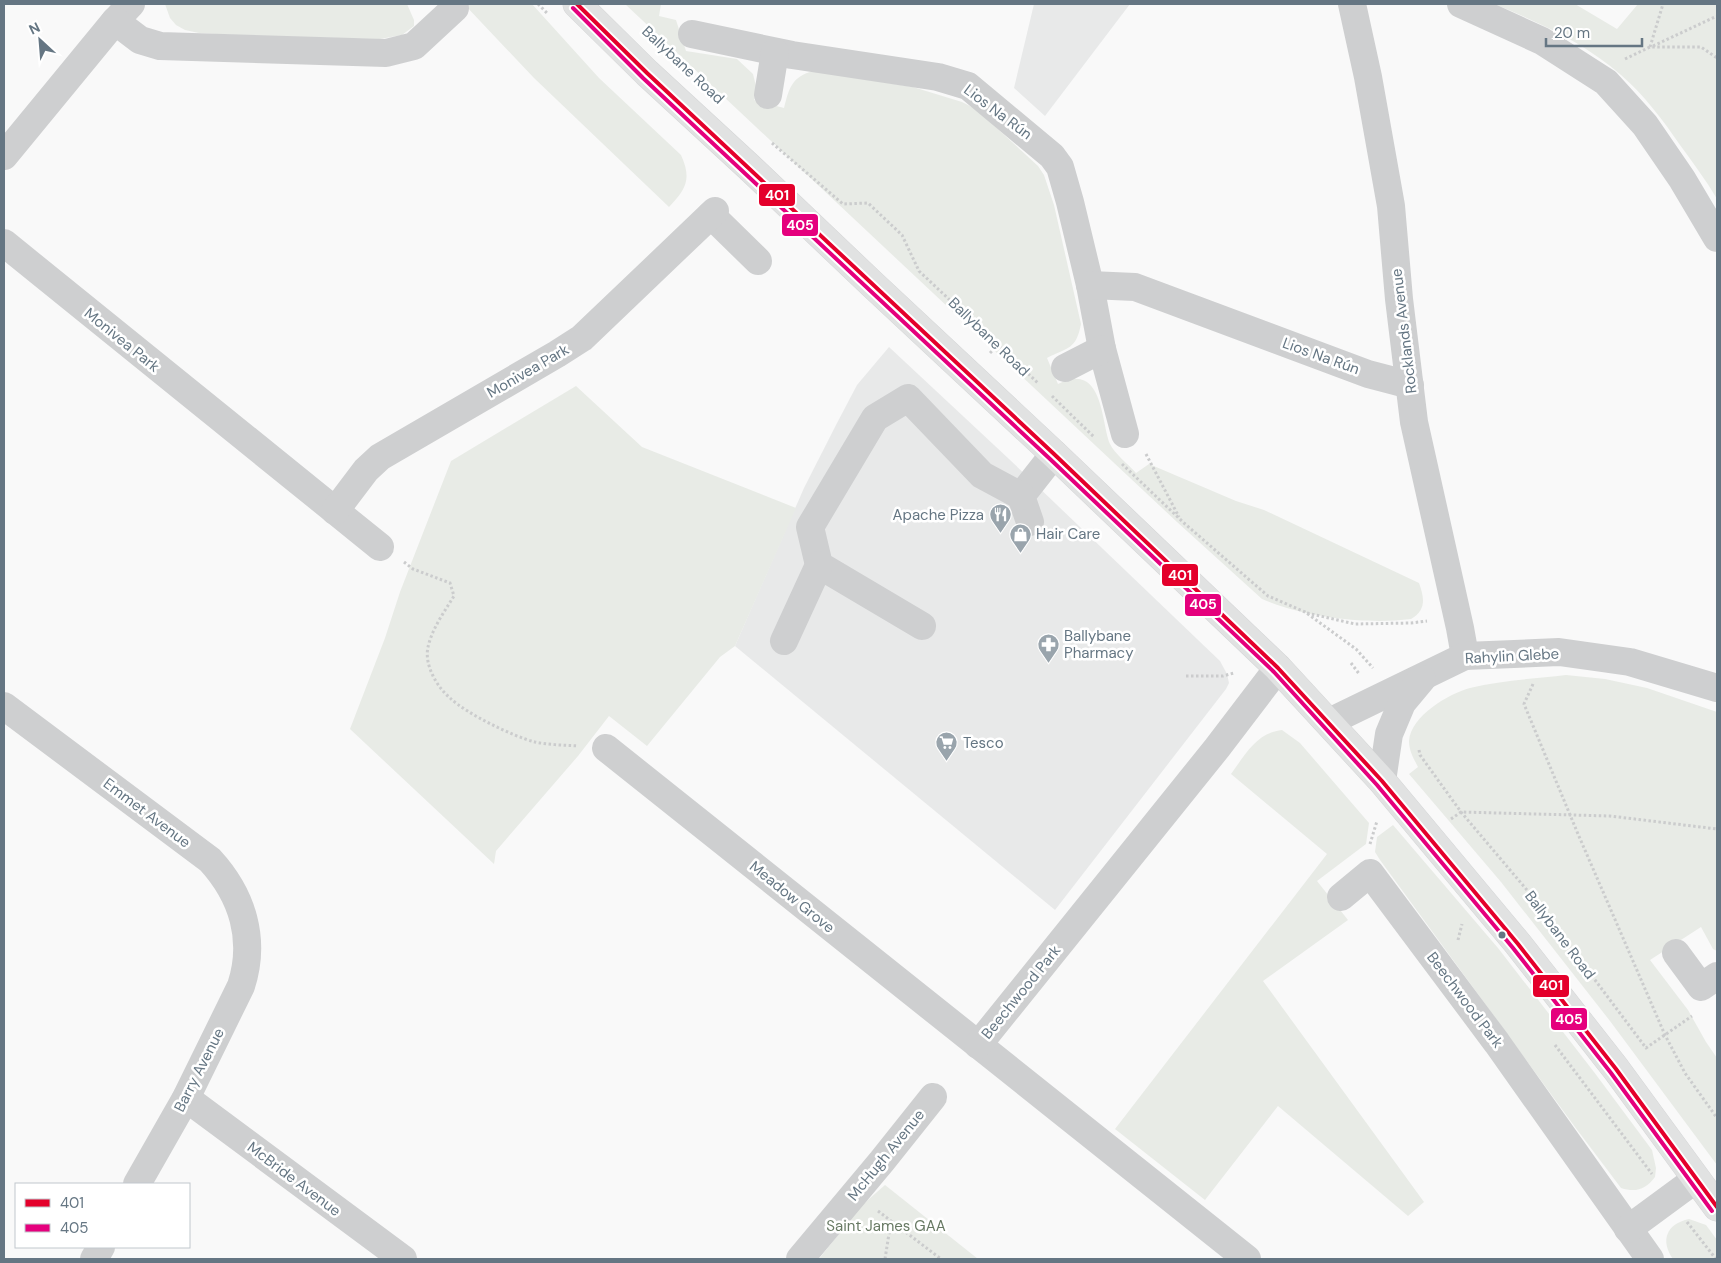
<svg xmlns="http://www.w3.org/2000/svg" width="1721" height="1263" viewBox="0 0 1721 1263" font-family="'DM Sans',sans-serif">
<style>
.built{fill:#e8e9e9}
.green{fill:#e8ebe6}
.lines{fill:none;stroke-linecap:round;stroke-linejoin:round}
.major-casing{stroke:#d5d6d7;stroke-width:29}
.path{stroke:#cbcccd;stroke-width:3;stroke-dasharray:2.5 2.5;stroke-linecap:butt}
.minor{stroke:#cecfd0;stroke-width:28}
.major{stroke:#e1e2e2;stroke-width:28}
.bus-1-casing{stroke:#fff;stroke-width:8}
.bus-2-casing{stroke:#fff;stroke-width:8}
.bus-1{stroke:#e4002b;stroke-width:4}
.bus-2{stroke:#e5007d;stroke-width:4}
.bus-dot{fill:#657683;stroke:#fff;stroke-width:2}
.labels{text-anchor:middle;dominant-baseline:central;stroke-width:5;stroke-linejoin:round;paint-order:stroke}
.street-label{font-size:15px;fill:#657683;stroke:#fff}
.poi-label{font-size:15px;fill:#657683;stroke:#fff;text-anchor:start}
.park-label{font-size:15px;fill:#687a64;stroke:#fff}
.line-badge{stroke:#fff;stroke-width:2}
.badge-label{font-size:14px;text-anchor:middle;font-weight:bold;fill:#fff}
</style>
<rect width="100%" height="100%" fill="#f9f9f9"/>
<g class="built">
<polygon points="1034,4 1130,4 1045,116 1014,88"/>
<polygon points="889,347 1009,459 1220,661 1227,674 1229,683 1226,689 1055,910 735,646 804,488 836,425 857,385"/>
</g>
<g class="green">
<polygon points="165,4 407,4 414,20 414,26 402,35 380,39 251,36 199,33 185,30 176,25 170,18"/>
<path d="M464,4H532L599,78L681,155C692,179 686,189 669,207L534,78Z"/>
<path d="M625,4H661L659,16L676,20L686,51L737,59L753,74L756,86L754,100L784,108C789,89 791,77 813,71L913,87L962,102L976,109L1038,166L1044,175L1054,205L1081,324C1076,350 1068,347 1047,358L1058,384C1062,382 1068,379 1073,379C1103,376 1102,424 1110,444C1114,453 1129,465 1136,473L1149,464L1236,501L1264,510L1419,583C1424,597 1427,610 1411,619C1367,625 1303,617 1262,599L1177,522Z"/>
<path d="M1494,4H1575L1617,29L1638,4H1717V199C1706,180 1693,163 1680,145C1663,120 1644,95 1621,75C1585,43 1538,22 1494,4Z"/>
<polygon points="576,386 642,447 796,508 735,646 720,657 647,746 609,716 578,756 496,851 494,864 350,729 385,638 400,592 451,461"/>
<path d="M1566,675L1605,679L1647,688L1717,712V951L1713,949L1701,927L1650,960L1688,1010L1706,1042L1717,1058V1165L1610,1021L1501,882L1409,774L1418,767C1414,759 1409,751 1409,741C1411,716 1448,694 1470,688C1501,680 1534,679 1566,675Z"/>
<path d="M1282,730L1300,743L1369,823L1366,844L1317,881L1348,920L1263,981L1424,1202L1408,1216L1278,1106L1205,1200L1115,1129L1327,854L1231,774C1245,755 1256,733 1282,730Z"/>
<path d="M1393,825L1498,948L1594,1072L1652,1150L1656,1168L1655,1177C1646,1189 1636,1193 1621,1188L1575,1127L1380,860L1375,852L1377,837Z"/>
<polygon points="885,1185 978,1259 819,1259 860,1207"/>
<path d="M1689,1219L1706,1225L1717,1240V1259H1673C1660,1241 1666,1224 1689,1219Z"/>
</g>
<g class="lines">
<defs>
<polyline id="major" points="577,4 647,73 749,167 872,284 1054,454 1278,668 1382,781 1518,944 1616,1069 1717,1207"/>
</defs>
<use href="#major" class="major-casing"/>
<g class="path">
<polyline points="538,4 548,14"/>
<polyline points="1653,46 1717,16"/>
<polyline points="1650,47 1663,4"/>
<polyline points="1625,59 1650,47 1701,47 1717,58"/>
<polyline points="772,143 843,204 868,203 902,235 919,271 1038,383"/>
<polyline points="990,353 998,345"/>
<polyline points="1052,396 1094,437"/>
<polyline points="1146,454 1179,517"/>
<polyline points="1122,464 1184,523 1268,596 1305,612 1356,649 1373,668"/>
<path d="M404,562L413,569L450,583L454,596C444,612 432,629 428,647C424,665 437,687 450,698C467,714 512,736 535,742C549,745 564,745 578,746"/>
<polyline points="1307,613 1355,624 1411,623 1427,621"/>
<polyline points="1351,663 1360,675"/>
<polyline points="1186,676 1223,676 1234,673"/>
<polyline points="1533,684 1524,704 1578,834 1665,1035 1685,1073 1717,1118"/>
<polyline points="1419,750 1420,755 1461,812 1532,896 1646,1048 1692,1016"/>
<polyline points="1451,819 1461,812 1610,816 1717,829"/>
<polyline points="1370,844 1377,821"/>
<polyline points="1458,940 1462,924"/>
<polyline points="1555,1045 1652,1174"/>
<polyline points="878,1211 941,1259"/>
<polyline points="1687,1222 1716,1259"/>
<polyline points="885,1259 891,1221"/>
</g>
<g class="minor">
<polyline points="1352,4 1368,77 1391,206 1399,299 1414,422 1460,628 1465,656"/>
<polyline points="1461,4 1542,41 1606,82 1645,125 1682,179 1717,238"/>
<polyline points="115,21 131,4"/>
<polyline points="692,34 792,55 938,77 968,86 1052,156 1060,167 1070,202 1090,285 1102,349 1125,434"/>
<polyline points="768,95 775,52"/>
<polyline points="4,156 115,21 140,40 160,46 386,53 414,46 455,8"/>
<polyline points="711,215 758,261"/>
<polyline points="4,243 380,547"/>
<polyline points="1090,285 1135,287 1368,374 1410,385"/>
<polyline points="1065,368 1102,349"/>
<polyline points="335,511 366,470 380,457 557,354 582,338 715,211"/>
<polyline points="1030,522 1021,496 1054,454"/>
<polyline points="922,626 819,565 810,527 875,418 908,398 982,475 1021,496"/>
<polyline points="784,641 819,565"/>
<path d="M4,706L210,860C243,896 256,940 241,986L186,1098L137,1184"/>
<polyline points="1329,722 1465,656 1559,652 1630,662 1717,688"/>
<polyline points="606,748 1247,1259"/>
<polyline points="1382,781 1389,734 1402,703 1422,679"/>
<polyline points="1341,897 1370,873 1497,1043 1650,1259"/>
<polyline points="1676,953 1701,987 1717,976"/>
<polyline points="978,1045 1217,748 1278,668"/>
<polyline points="186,1098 403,1259"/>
<polyline points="1628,1229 1696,1179"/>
<polyline points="94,1259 101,1247"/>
<polyline points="800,1259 882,1161 933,1097"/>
</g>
<use href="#major" class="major"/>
<defs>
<polyline id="bus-1" points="577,4 647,73 1054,454 1278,668 1382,781 1518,944 1616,1069 1717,1207"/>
<polyline id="bus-2" points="573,8 643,78 1050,459 1274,672 1377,785 1513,948 1611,1073 1712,1211"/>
</defs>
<use href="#bus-1" class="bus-1-casing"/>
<use href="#bus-2" class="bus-2-casing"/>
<use href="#bus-1" class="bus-1"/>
<use href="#bus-2" class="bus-2"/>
</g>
<defs>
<symbol id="restaurant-pin" viewBox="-11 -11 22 30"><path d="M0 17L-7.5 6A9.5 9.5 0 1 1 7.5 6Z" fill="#99a4ac" stroke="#fff"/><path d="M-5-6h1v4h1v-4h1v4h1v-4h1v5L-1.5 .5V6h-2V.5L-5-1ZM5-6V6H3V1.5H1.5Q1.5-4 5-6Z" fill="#fff"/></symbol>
<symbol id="shop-pin" viewBox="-11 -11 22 30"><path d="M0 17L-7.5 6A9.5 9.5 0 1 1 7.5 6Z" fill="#99a4ac" stroke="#fff"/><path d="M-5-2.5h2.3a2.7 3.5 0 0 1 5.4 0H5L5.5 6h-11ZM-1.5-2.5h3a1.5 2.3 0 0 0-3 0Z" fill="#fff"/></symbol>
<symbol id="pharmacy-pin" viewBox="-11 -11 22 30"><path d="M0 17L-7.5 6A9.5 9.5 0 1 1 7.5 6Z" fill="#99a4ac" stroke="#fff"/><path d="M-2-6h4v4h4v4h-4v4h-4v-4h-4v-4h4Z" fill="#fff"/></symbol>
<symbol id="supermarket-pin" viewBox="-11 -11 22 30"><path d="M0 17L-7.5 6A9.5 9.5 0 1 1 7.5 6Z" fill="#99a4ac" stroke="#fff"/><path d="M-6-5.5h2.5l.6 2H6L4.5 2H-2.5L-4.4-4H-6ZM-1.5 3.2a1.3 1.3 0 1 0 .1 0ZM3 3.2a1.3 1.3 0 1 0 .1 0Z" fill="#fff"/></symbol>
</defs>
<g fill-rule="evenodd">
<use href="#restaurant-pin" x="988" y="502" width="25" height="34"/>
<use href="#shop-pin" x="1008" y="522" width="25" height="34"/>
<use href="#pharmacy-pin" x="1036" y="632" width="25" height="34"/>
<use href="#supermarket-pin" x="934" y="730" width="25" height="34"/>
</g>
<circle class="bus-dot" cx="1502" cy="935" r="4.5"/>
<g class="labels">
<g class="street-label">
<text transform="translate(683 65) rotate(43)">Ballybane Road</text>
<text transform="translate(998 112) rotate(37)">Lios Na Rún</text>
<text transform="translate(1404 331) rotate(-97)">Rocklands Avenue</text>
<text transform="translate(989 337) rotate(44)">Ballybane Road</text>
<text transform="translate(122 340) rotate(39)">Monivea Park</text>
<text transform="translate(1321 356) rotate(20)">Lios Na Rún</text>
<text transform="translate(528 371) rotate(-30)">Monivea Park</text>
<text transform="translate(1512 656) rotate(-3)">Rahylin Glebe</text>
<text transform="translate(147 813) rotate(37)">Emmet Avenue</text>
<text transform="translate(792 897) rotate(39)">Meadow Grove</text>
<text transform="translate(1560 935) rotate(53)">Ballybane Road</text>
<text transform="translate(1021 992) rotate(-51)">Beechwood Park</text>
<text transform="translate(1465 1000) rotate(53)">Beechwood Park</text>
<text transform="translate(199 1070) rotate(-63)">Barry Avenue</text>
<text transform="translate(886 1155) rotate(-51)">McHugh Avenue</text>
<text transform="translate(294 1179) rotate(37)">McBride Avenue</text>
</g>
<g class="poi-label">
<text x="984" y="515" text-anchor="end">Apache Pizza</text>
<text x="1036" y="534">Hair Care</text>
<text x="1064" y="636">Ballybane<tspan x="1064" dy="17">Pharmacy</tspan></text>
<text x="963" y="743">Tesco</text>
</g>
<g class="park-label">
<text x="886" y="1226">Saint James GAA</text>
</g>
</g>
<g class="line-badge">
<rect x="758" y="183" width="38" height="24" rx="5" fill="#e4002b"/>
<rect x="781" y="213" width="38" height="24" rx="5" fill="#e5007d"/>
<rect x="1161" y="563" width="38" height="24" rx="5" fill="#e4002b"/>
<rect x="1184" y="593" width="38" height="24" rx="5" fill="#e5007d"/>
<rect x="1532" y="974" width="38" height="24" rx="5" fill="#e4002b"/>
<rect x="1550" y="1007" width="38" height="24" rx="5" fill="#e5007d"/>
</g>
<g class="badge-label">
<text x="777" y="200">401</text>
<text x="800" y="230">405</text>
<text x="1180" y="580">401</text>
<text x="1203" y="609">405</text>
<text x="1551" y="990">401</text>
<text x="1569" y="1024">405</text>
</g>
<rect width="1721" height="1263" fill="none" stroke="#657683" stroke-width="10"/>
<rect x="15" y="1183" width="175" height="65" fill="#ffffff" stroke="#c1c8cd"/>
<rect x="25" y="1199" width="25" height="8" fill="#e4002b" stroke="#c1c8cd"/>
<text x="60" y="1208" font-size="15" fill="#657683">401</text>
<rect x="25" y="1224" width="25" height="8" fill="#e5007d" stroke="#c1c8cd"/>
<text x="60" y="1233" font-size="15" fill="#657683">405</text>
<g transform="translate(40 40) rotate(334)" stroke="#ffffff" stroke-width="4" paint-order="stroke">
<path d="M0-4L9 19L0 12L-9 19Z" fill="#657683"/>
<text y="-8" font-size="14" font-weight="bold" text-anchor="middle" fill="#657683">N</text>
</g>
<path d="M1546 38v8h96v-8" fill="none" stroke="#657683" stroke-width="2.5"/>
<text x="1554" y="38" font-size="15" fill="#657683" stroke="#ffffff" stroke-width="4" paint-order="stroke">20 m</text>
</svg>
